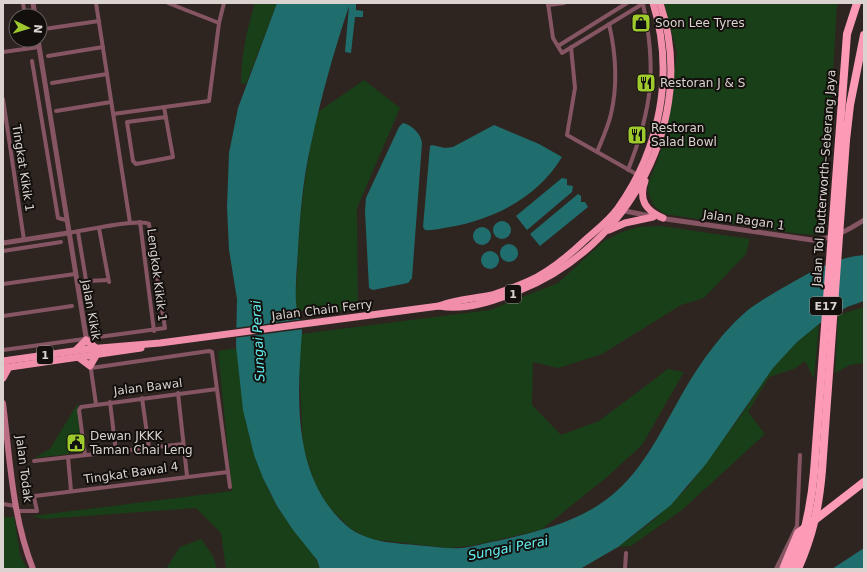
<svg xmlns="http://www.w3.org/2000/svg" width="867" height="572" viewBox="0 0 867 572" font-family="'DejaVu Sans',sans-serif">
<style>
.green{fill:#193f18}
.water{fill:#206d6d}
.pier{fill:#2e2520}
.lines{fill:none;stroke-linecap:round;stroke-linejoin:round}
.minor{stroke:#865563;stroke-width:4}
.tertiary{stroke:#865563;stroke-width:5}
.secondary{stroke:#bc6e84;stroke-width:6}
.trunk{stroke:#f18eaa;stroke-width:7}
.motorway{stroke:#fd9bb6;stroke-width:8}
.motorway-bridge{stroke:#fd9bb6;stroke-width:8}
.labels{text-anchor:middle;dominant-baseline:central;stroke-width:4;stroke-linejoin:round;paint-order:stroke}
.shield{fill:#130f0d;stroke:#9e9896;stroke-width:1}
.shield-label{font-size:11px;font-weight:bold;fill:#dad3d0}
.poi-label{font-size:12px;fill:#dad3d0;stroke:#130f0d;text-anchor:start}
.street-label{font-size:12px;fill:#dad3d0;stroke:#130f0d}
.water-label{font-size:13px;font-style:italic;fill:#63eff0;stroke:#130f0d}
</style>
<rect width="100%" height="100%" fill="#2e2520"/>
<g class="green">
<path d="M255,3H277L246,84L241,83C241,55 247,29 255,3Z"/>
<polygon points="664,3 837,3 824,234 817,235 792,233 664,214 654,206 649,195 648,185 662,148 677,53"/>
<path d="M364,80L400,108L357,208L358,309L312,315V311H298C293,300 297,285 297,274C299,219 305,165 318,112Z"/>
<polygon points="661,226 750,239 746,254 704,298 681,305 602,354 558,368 533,362 532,405 561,435 599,421 668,369 684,372 642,445 607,477 541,530 471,546 448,548 370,539 350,528 326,504 314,481 303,446 299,361 301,334 490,310 558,283 604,241 622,232 639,227"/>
<polygon points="864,307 864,363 850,365 835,373 838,315"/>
<polygon points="819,324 814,379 805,361 794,369 769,377 748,412 765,434 682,510 631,546 618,547 655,519 688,487 742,414 773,368 797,342"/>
<path d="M237,348C241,403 249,457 277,506C289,527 313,547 320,569H226L221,533L196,508L44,519L32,516L232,491L218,351Z"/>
<polygon points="78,403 80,436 68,438 69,454 34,458 50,449"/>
<polygon points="3,517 14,517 20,555 27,569 3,569"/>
<polygon points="201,539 213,556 217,569 166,569 180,547"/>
</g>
<g class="water">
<path d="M277,3H356V10L363,11V17H355L351,53L345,52L349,6C334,51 321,97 311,144C303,178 300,215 298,250C297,267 295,286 296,303C297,313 302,321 302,332C297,398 292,478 347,526C369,544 399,543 426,546C438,547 450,549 462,548C473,547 485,543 497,541C531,533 567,525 597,506C644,477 663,424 691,379C706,355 729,324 752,307C765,298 779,290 793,282C816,269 838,257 864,255V301L847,307L819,324L797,342L773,368L706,464L671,505L618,547L580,569H320L317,560L293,530L277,506L263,478L254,455L243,410L236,346L237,299L229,250L227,207L229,153L238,108Z"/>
<path d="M403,123C412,125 421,134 422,143L412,278L408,283L373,290L369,288L365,211L366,198L399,127Z"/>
<path d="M494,125L539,144L562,157C538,197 495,219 450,227C442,228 433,231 425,230L423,227L430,146L432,145L445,148L453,147Z"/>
<polygon points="562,178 567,179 567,185 573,186 572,192 527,230 516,216"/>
<polygon points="578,194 581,196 581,202 585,202 588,207 540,246 530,234"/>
<circle cx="502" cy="230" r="9"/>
<circle cx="482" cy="236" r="9"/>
<circle cx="509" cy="253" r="9"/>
<circle cx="490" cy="260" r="9"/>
<polygon points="864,548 864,569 832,569"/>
</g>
<polygon class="pier" points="303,319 304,329 234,338 235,328"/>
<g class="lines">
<g class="minor">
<polyline points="23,3 25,16"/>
<polyline points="96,3 130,223"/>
<polyline points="168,3 219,23"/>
<polyline points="548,3 553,38 562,53 644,3"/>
<polyline points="548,5 564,3"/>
<polyline points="44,29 99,21"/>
<polyline points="28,40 29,48"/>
<polyline points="558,46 627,3"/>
<polyline points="571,47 575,88 567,135 638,175"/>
<polyline points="3,52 39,47"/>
<polyline points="48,56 103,47"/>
<polyline points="32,61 58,218 66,220"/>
<polyline points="52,83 107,74"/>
<polyline points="3,99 24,240"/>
<polyline points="164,107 173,157 136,164 133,161 127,122 166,117"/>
<polyline points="56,111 111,102"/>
<polyline points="113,114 209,101 219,23 224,3"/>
<path d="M597,152C602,140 608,127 611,114C618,84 616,54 609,24"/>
<path d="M628,170C652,109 657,69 643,4"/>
<polyline points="140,222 154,331"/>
<polyline points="99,228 109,282"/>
<polyline points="78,232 86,280 88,281 108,280"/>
<polyline points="3,251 61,242"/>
<polyline points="3,284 75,274"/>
<polyline points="3,316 72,306"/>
<path d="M3,350L165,328L149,224C139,218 83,231 68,233"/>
<polyline points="89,356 96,404"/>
<polyline points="91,368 209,351 212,352 230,487"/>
<polyline points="178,393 187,476"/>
<polyline points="142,398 149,448"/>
<polyline points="110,402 116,452"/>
<polyline points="85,455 79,410 81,407 217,389"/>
<polyline points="68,457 71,491"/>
<polyline points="34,461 183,444"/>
<polyline points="3,504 15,506"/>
<polyline points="18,511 37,511 34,497 35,496 228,472"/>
<polyline points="625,569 626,553"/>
<polyline points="776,569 797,526 800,455"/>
</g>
<g class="tertiary">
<polyline points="33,3 35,16"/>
<polyline points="38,40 87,343"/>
<polyline points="620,210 650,216"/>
<path d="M659,218L812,240C832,239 847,231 864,220"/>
<polyline points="3,243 68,233"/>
</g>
<path class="secondary" d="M3,403C10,459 12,516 33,569"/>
<g class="trunk">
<path d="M645,181C638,200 646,211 663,218"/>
<polyline points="609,230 625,223 653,217"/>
<path d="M439,306C465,311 494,301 518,291C629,248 699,119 660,3"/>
<polyline points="76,350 86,340 96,348"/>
<polyline points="78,357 90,366 97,354"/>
<path d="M3,361L88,349L160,343L439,306C456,299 474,299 492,295C504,291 518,286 529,281C549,272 567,257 583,242C595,231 609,221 618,208C660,149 675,73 653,3"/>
<polyline points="3,368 141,348"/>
<polyline points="3,378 9,367"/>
</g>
<g class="motorway">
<polyline points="839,140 847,34 857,3"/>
<polyline points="846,140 850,105 864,35"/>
<path d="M791,569C805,537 811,507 814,472"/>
<path d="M798,569C813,535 819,507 822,470"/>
</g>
<g class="motorway-bridge">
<polyline points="822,470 846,140"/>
<polyline points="814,472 839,140"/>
<polyline points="783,569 798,533 864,482"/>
</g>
</g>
<defs>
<symbol id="shop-square" viewBox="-11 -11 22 22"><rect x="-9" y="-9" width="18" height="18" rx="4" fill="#9eca2e" stroke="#130f0d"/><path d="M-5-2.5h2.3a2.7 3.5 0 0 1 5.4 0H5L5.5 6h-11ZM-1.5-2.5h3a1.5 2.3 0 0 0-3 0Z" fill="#111"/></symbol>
<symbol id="restaurant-square" viewBox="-11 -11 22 22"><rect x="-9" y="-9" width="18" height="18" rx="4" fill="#9eca2e" stroke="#130f0d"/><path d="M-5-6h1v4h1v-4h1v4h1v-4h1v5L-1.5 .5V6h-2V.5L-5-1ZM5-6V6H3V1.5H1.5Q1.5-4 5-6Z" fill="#111"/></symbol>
<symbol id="civic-square" viewBox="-11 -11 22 22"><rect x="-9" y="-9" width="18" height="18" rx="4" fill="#9eca2e" stroke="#130f0d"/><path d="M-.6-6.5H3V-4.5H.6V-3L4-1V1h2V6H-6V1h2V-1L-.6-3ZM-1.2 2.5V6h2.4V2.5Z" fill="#111"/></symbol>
</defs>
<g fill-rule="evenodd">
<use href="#shop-square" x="630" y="12" width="22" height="22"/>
<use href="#restaurant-square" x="635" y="72" width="22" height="22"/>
<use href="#restaurant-square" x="626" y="124" width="22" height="22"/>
<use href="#civic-square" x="65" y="432" width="22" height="22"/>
</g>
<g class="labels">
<g class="shield">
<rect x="505" y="285" width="16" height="18" rx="3"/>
<rect x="810" y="297" width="32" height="18" rx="3"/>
<rect x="37" y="346" width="16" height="18" rx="3"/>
</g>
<g class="shield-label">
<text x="513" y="294">1</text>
<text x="826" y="306">E17</text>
<text x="45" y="355">1</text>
</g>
<g class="poi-label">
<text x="655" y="23">Soon Lee Tyres</text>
<text x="660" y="83">Restoran J &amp; S</text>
<text x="651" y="128">Restoran<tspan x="651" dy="14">Salad Bowl</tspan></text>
<text x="90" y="436">Dewan JKKK<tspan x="90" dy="14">Taman Chai Leng</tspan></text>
</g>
<g class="street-label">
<text transform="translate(23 168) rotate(81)">Tingkat Kikik 1</text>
<text transform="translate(824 178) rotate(-86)">Jalan Tol Butterworth–Seberang Jaya</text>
<text transform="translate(744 220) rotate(8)">Jalan Bagan 1</text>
<text transform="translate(157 275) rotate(83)">Lengkok Kikik 1</text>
<text transform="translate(91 310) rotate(80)">Jalan Kikik</text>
<text transform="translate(322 310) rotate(-7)">Jalan Chain Ferry</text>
<text transform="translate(148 387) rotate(-7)">Jalan Bawal</text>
<text transform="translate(24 469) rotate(83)">Jalan Todak</text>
<text transform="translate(131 473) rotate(-8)">Tingkat Bawal 4</text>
</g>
<g class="water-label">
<text transform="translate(258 341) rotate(-93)">Sungai Perai</text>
<text transform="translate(508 548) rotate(-11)">Sungai Perai</text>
</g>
</g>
<rect width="867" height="572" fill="none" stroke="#dad3d0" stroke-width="8"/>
<g transform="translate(28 28) rotate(95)"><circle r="19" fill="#130f0d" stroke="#635d5b"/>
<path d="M0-3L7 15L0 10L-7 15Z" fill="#9eca2e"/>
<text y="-6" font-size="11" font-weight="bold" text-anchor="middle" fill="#dad3d0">N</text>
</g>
</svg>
